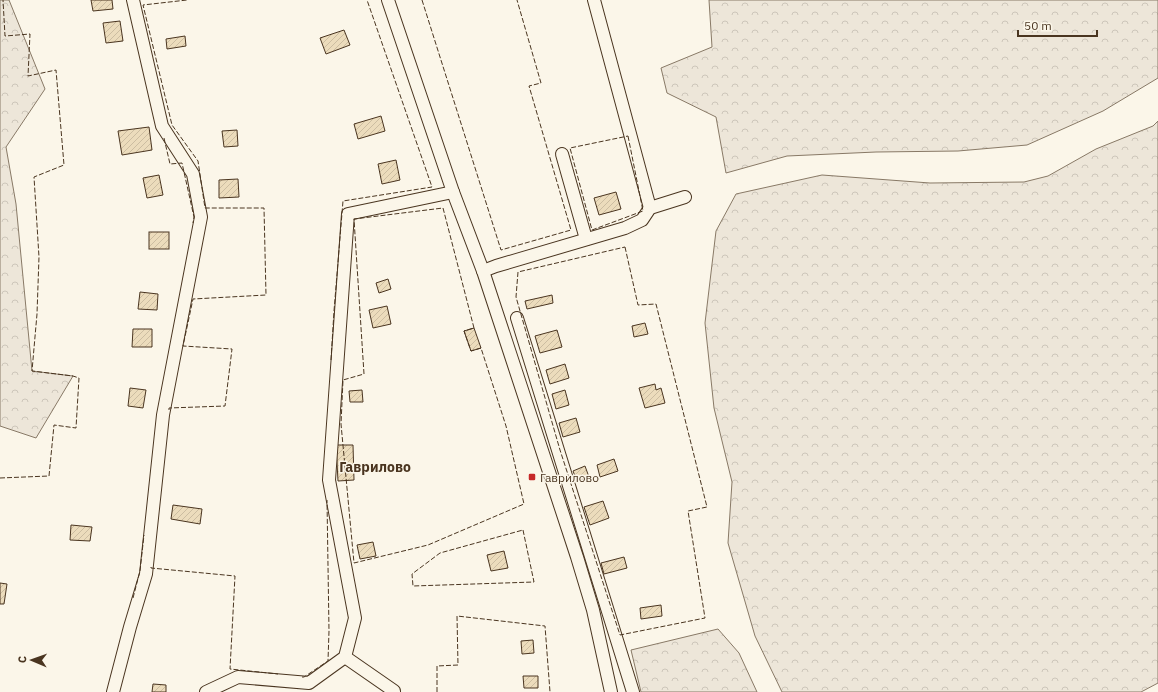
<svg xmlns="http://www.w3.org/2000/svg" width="1158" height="692" viewBox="0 0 1158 692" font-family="'IBM Plex Sans',sans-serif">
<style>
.forest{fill:url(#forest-crowns);stroke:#887966}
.building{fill:url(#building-hatch);stroke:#4a3520}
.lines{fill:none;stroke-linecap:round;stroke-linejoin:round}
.minor-casing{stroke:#4a3520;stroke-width:14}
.minor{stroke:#fbf6e9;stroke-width:12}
.fence{stroke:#4a3520;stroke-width:1;stroke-dasharray:5 2;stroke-linecap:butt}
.poi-dot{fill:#c62828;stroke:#fbf6e9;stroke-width:1.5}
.labels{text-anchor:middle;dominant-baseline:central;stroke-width:3;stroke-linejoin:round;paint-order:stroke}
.poi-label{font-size:12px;fill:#4a3520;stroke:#fbf6e9;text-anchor:start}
.quarter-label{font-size:14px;font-weight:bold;fill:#4a3520;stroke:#fbf6e9}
</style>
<defs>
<pattern id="forest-crowns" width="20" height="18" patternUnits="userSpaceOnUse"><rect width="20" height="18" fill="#ede6d9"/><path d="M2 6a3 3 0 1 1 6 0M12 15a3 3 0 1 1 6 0" fill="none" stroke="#cdc6ba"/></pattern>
<pattern id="building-hatch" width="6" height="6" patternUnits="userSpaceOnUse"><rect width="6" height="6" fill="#ecdcbc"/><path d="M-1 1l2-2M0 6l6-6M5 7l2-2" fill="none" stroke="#ccbda1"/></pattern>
</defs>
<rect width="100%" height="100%" fill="#fbf6e9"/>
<g class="forest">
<polygon points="0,0 9,0 45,89 6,147 16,204 32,371 73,376 36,438 0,426"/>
<polygon points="709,0 1158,0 1158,78 1103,111 1027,145 958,151 876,152 787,156 726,173 716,117 667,93 661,68 712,47"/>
<polygon points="1158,121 1158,683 1141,692 782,692 755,636 728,543 732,482 714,408 705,323 716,231 736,194 822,175 930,183 1024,182 1048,176 1096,149 1153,126"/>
<polygon points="718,629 739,653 757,692 641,692 631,650"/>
</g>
<g class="building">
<polygon points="91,0 112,0 113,9 93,11"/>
<polygon points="120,21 123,41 106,43 103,23"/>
<polygon points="344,30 350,45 326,54 320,38"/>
<polygon points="185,36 186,46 167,49 166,39"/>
<polygon points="381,116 385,131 358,139 354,124"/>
<polygon points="149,127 152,150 122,155 118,131"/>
<polygon points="237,130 238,146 224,147 222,131"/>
<polygon points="396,160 400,180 382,184 378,164"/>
<polygon points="159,175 163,195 147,198 143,178"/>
<polygon points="238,179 239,197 219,198 219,180"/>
<polygon points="616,192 621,209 599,215 594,198"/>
<rect x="149" y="232" width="20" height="17"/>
<polygon points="388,279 391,289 379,293 376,283"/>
<polygon points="140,292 158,294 157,310 138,309"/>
<polygon points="552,295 553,303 527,309 525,301"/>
<polygon points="387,306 391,324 373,328 369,310"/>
<polygon points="645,323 648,334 634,337 632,326"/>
<polygon points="474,328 481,348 471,351 464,331"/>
<polygon points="133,329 152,329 152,347 132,347"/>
<polygon points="557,330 562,347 540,353 535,336"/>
<polygon points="565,364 569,378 550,384 546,370"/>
<polygon points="655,384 656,390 661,388 665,403 645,408 639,388"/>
<polygon points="130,388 146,390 143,408 128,406"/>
<polygon points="362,390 363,402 350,402 349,391"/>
<polygon points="565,390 569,405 556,409 552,394"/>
<polygon points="576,418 580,432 563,437 559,423"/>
<polygon points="336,445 353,445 354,480 338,481"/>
<polygon points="614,459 618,471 600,477 597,465"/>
<polygon points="585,466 589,477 577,481 573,471"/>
<polygon points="603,501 609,518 590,525 584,507"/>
<polygon points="173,505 202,509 200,524 171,519"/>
<polygon points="71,525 92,527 90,541 70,540"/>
<polygon points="373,542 376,556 360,559 357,545"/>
<polygon points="504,551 508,568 491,571 487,555"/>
<polygon points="624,557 627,568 604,574 601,563"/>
<polygon points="0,583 7,584 4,604 0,604"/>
<polygon points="661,605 662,616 641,619 640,608"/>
<polygon points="533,640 534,653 522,654 521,641"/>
<polygon points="523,676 538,676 538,688 524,688"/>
<polygon points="153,684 166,685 166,692 152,692"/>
</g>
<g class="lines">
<defs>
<g id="minor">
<polyline points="388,0 453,192 483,271 577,557 593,610 611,692"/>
<polyline points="594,0 650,208"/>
<polyline points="562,154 586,239"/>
<polyline points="483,271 496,266 625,228 642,220 650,208 685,197"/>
<polyline points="517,318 633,692"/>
<polyline points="345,657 394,691 394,692"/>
<polyline points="113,692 130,627 146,574 163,415 201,217 193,174 162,126 133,0"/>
<polyline points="206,692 238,677 309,683 345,657 355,618 329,480 348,214 453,192"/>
</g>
</defs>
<use href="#minor" class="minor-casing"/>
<use href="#minor" class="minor"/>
<g class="fence">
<polyline points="422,0 501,250 571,230 529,86 541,83 517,0"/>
<polygon points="628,136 643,211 592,230 570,148"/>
<polyline points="164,138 170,164 182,163 194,217 193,223"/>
<polygon points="443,208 474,328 464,331 471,351 481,348 506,426 524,504 428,545 354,563 341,424 343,380 364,374 354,219"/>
<polygon points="625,247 638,305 656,304 707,507 688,511 705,618 620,635 560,450 516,297 518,272"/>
<polyline points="331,360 334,311 343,201 432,187 367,0"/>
<polyline points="169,410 169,408 225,406 232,349 183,346 193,299 266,295 264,208 205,208 198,161 172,125 143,5 187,0"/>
<polyline points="0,478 49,476 54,425 76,428 79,378 73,376 32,371 37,314 39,257 34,177 64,165 56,70 28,76 30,34 5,36 3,0"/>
<polygon points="523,530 534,582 413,586 412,574 440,553"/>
<polyline points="151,567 151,568 235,576 230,669 278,674"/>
<polyline points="133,598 140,571 144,535"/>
<polyline points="302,677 304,677 328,661 329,631 327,500"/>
<polyline points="437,692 437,666 458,665 457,616 545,626 550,692"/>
</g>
</g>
<rect class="poi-dot" x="528" y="473" width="8" height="8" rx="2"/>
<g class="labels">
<g class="poi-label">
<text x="540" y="477">Гаврилово</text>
</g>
<g class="quarter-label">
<text x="375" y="467">Гаврилово</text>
</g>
</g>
<g transform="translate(32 660) rotate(272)" stroke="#fbf6e9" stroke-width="3" paint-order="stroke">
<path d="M0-3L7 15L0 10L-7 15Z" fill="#4a3520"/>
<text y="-6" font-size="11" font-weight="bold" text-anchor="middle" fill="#4a3520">С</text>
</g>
<path d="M1018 30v6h79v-6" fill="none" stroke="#4a3520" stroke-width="2"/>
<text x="1024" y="30" font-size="12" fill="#4a3520" stroke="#fbf6e9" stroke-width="3" paint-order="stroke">50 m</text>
</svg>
